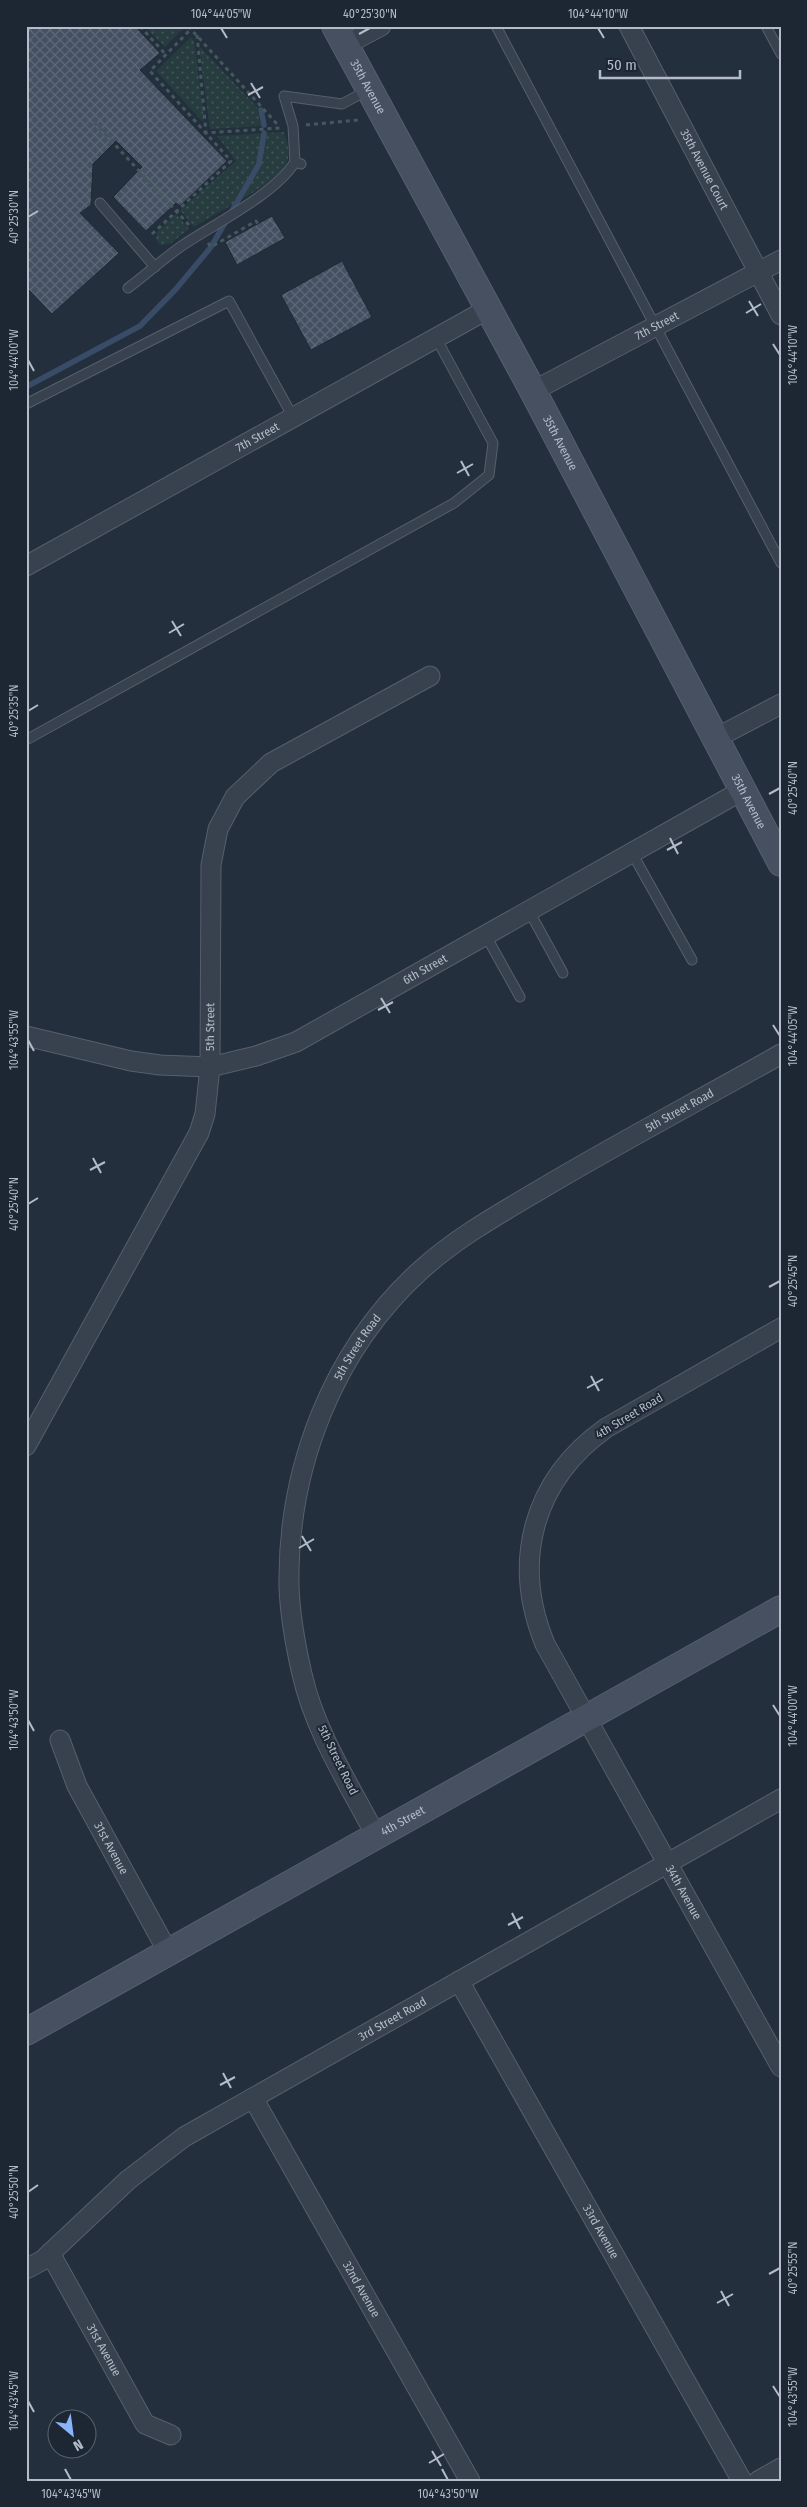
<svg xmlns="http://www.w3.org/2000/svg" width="807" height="2507" viewBox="0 0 807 2507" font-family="'Fira Sans Condensed',sans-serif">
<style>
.grass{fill:url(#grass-dots)}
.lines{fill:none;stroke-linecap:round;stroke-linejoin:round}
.stream{stroke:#394c67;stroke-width:5.5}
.building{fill:url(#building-cross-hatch);stroke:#1f2835}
.service-casing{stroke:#565f6c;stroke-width:11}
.minor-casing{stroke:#565f6c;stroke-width:21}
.secondary-casing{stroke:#565f6c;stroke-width:28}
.path{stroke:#44595c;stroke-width:3;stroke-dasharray:4 4;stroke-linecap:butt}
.service{stroke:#38414e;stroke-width:9}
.minor{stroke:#38414e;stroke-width:19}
.secondary{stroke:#465061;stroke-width:26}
.ticks{fill:none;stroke:#b4bcc9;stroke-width:2}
.labels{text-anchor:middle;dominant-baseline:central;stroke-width:4;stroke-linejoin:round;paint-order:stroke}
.street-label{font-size:12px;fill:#b4bcc9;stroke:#1d2633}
.neatline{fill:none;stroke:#b4bcc9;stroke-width:2}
.ticks-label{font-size:12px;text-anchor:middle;fill:#b4bcc9}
</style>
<defs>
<pattern id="grass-dots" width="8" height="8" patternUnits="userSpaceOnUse" patternTransform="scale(1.25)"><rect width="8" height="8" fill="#263c3f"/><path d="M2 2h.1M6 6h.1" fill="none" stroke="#435659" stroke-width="1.8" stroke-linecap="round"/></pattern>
<pattern id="building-cross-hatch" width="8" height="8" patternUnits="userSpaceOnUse" patternTransform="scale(1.25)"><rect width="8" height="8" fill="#455162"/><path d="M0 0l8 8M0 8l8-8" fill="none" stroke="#5d6877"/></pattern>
</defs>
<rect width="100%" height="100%" fill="#242f3e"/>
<g class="grass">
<polygon points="144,26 184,26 185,27 165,47"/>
<polygon points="191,37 194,40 204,119 202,121 156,71"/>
<polygon points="199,46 257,107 261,126 210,129"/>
<path d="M284,132C287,143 292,155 285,166C272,186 216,213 194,227L180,210L236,161L217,136Z"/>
<polygon points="176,214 189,229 170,244 160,245 156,240 157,232"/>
</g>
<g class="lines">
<g class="stream">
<polyline points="261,110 264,125"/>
<polyline points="26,387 140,326 176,289 211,247 259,164 264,133"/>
</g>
</g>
<g class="building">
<polygon points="26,26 135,26 160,53 140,70 227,161 180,206 176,203 146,231 113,197 142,167 116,141 93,164 91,205 80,213 119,253 52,314 26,287"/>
<polygon points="272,216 285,238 237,265 225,242"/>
<polygon points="342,261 372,317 311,350 281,295"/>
</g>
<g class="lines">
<defs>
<g id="service">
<polyline points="496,26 781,563"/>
<polyline points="766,26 781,54"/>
<polyline points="301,164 295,162 293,126 284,96 342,104 368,90"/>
<polyline points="100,203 155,267"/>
<path d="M128,288C147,274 164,258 183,245C216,223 275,194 295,162"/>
<polyline points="26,404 229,301 293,417"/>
<polyline points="26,740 454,503 489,475 493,443 436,338"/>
<polyline points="632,853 692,960"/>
<polyline points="529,911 563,973"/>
<polyline points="486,936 520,997"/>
</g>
<g id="minor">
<path id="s1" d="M629,26L781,315"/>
<polyline points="345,45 381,26"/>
<path id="s2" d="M533,391L781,260"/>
<path id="s3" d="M26,566L488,309"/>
<polyline points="716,738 781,704"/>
<path id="s4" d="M26,1036L131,1061L160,1065L210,1067L256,1056L296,1042L743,790"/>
<path id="s5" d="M781,1328L606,1428C533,1480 511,1561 545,1644L781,2067"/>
<path id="s6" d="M26,1446L199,1133L205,1114L210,1067L211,865L218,829L235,797L271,763L430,676"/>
<path id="s7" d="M60,1740L77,1786L168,1952"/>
<path id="s8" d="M376,1836C349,1784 315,1732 302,1674C296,1648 290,1613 289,1587C287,1468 333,1349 422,1269C461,1234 508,1209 553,1182C628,1138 705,1097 781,1054"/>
<path id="s9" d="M459,1981L742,2481"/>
<path id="s10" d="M253,2098L470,2481"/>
<path id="s11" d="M50,2253L145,2424L171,2435"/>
<path id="s12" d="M26,2269L43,2260L128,2180L184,2137L781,1799"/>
<polyline points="758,2481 781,2468"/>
</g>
<g id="secondary">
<path id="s13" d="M335,26L533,391L781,863"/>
<path id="s14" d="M26,2032L781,1609"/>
</g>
</defs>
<use href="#service" class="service-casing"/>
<use href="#minor" class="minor-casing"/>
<use href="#secondary" class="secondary-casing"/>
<g class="path">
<polyline points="140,26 166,55"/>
<polyline points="188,26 277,124"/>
<polyline points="197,35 206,133 280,128"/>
<polyline points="94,122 189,225"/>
<polyline points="306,125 358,120"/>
<polyline points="152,234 231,161 150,71 191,29"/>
<polyline points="208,243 211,247 256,221 258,224"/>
</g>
<use href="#service" class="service"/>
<use href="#minor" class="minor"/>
<use href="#secondary" class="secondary"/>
</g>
<path class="ticks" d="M221,28L227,38M598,28L604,38M359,34L370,28M251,83L260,98M248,95L263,87M28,217L38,211M749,301L758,316M746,313L761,304M773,344L780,355M28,360L34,371M461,461L469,476M457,473L473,464M172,621L181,636M169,633L184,624M28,711L38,705M769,794L780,788M670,838L678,854M667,850L682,842M381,998L390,1013M378,1010L393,1002M773,1025L780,1036M28,1040L34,1051M93,1158L101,1173M90,1170L105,1162M28,1204L38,1198M769,1287L780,1281M591,1376L599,1391M587,1388L603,1379M302,1536L311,1551M299,1548L314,1539M773,1705L780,1716M28,1720L34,1731M512,1913L520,1929M508,1925L523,1917M223,2073L231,2088M220,2085L235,2077M28,2192L38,2185M769,2274L780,2268M721,2291L729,2306M717,2303L733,2294M773,2386L780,2397M28,2401L34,2412M432,2451L441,2466M429,2463L444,2454M65,2469L71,2480M442,2469L448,2480"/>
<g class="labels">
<g class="street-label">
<text stroke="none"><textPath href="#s13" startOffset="69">35th Avenue</textPath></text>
<text stroke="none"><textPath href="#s1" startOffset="162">35th Avenue Court</textPath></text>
<text stroke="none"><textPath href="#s2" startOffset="140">7th Street</textPath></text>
<text stroke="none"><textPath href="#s3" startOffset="265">7th Street</textPath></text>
<text stroke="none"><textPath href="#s13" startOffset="474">35th Avenue</textPath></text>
<text stroke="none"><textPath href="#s13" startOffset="879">35th Avenue</textPath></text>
<text stroke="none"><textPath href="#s4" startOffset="425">6th Street</textPath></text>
<text stroke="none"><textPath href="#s6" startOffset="465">5th Street</textPath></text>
<text stroke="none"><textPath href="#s8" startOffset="925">5th Street Road</textPath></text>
<text stroke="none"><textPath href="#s8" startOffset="520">5th Street Road</textPath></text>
<text transform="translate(629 1416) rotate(-31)">4th Street Road</text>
<text transform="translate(338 1760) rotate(64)">5th Street Road</text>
<text stroke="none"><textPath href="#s14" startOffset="432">4th Street</textPath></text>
<text stroke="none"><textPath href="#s7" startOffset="120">31st Avenue</textPath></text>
<text stroke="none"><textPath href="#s5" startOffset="730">34th Avenue</textPath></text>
<text stroke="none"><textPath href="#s12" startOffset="446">3rd Street Road</textPath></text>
<text stroke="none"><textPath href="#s9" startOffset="288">33rd Avenue</textPath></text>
<text stroke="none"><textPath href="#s10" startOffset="220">32nd Avenue</textPath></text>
<text stroke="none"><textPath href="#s11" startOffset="111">31st Avenue</textPath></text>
</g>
</g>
<rect width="807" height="2507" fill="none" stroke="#1d2633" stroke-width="55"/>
<g transform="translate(72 2434) rotate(151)"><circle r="24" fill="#1d2633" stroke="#59626f"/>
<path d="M0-4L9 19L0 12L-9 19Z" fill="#8ab4f8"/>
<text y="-8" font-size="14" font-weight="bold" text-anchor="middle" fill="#b4bcc9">N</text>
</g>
<path d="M600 70v8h140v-8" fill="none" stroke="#b4bcc9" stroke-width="2.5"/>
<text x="607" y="70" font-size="15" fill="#b4bcc9" stroke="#1d2633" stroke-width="4" paint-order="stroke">50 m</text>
<rect x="28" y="28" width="752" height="2452" class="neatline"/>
<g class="ticks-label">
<text x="221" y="18">104°44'05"W</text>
<text x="370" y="18">40°25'30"N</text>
<text x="598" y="18">104°44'10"W</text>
<text transform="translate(14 217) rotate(-90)" y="4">40°25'30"N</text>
<text transform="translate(793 355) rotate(-90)" y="4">104°44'10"W</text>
<text transform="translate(14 360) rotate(-90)" y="4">104°44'00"W</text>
<text transform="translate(14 711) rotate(-90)" y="4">40°25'35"N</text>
<text transform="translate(793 788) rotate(-90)" y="4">40°25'40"N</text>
<text transform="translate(793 1036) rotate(-90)" y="4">104°44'05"W</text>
<text transform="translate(14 1040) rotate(-90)" y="4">104°43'55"W</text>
<text transform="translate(14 1204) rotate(-90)" y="4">40°25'40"N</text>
<text transform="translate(793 1281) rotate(-90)" y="4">40°25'45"N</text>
<text transform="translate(793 1716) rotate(-90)" y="4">104°44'00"W</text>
<text transform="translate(14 1720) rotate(-90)" y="4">104°43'50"W</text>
<text transform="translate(14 2192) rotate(-90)" y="4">40°25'50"N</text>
<text transform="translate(793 2268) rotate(-90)" y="4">40°25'55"N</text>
<text transform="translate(793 2397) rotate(-90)" y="4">104°43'55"W</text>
<text transform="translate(14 2401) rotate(-90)" y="4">104°43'45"W</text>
<text x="71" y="2498">104°43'45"W</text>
<text x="448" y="2498">104°43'50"W</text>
</g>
</svg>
